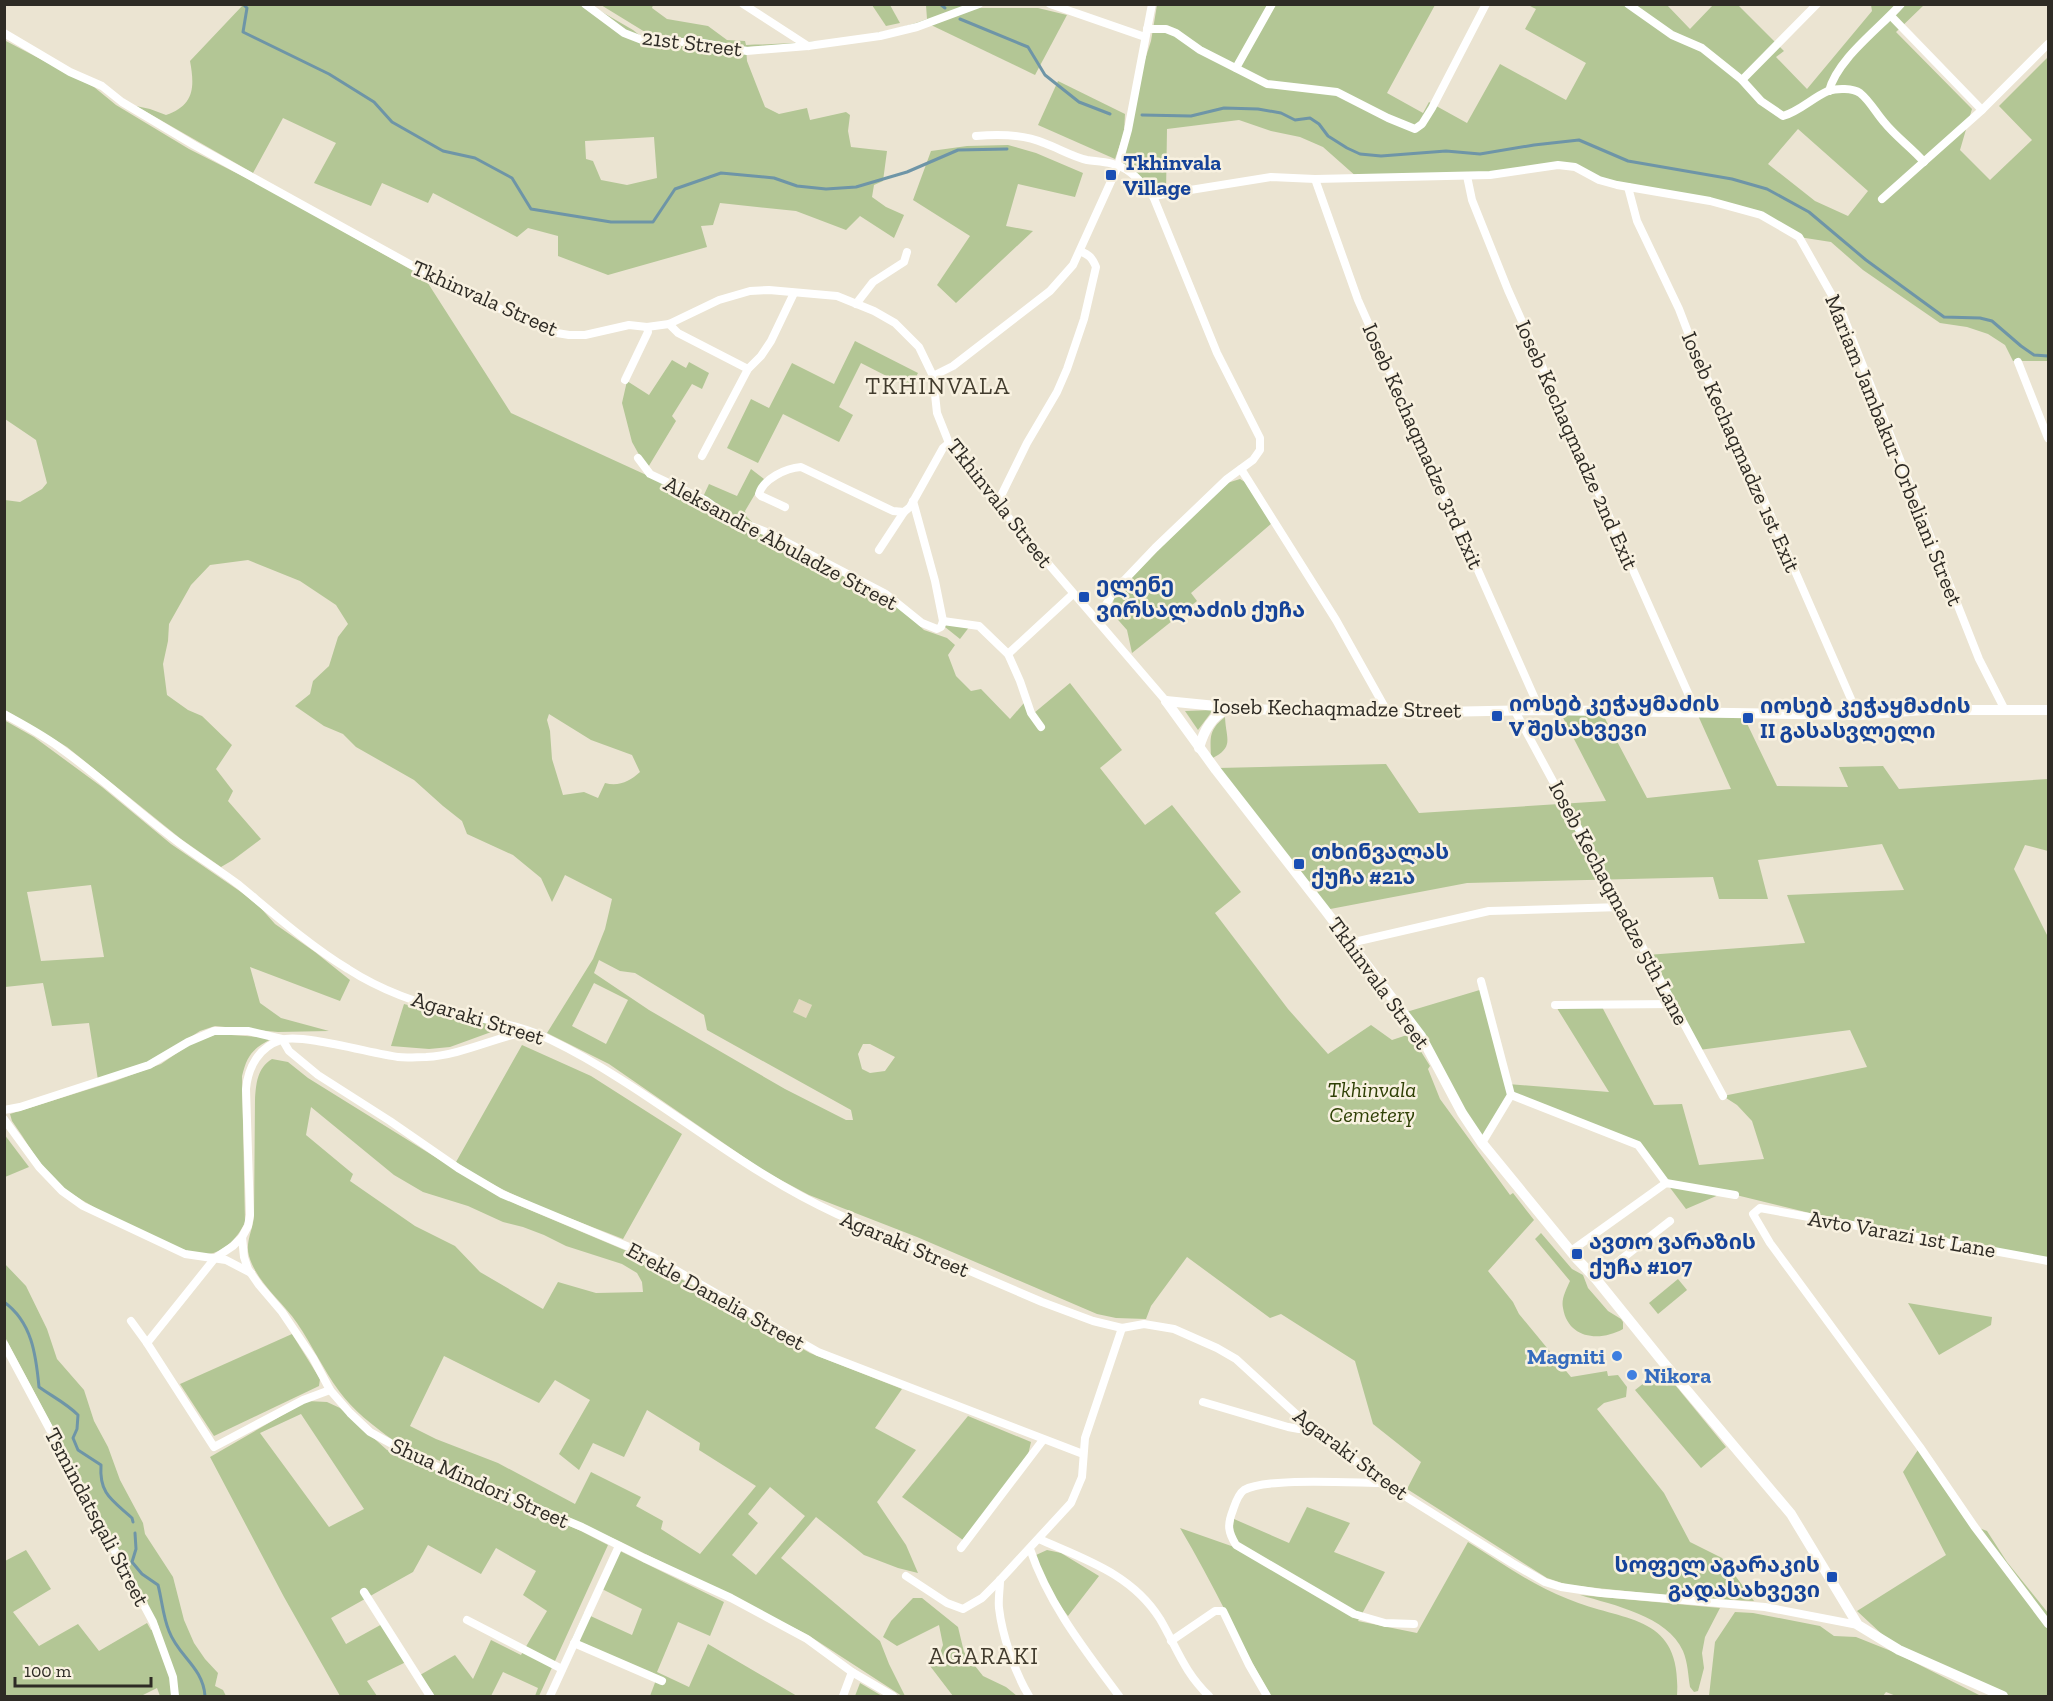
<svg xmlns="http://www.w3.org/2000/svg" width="2053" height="1701" viewBox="0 0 2053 1701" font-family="'Zilla Slab','Noto Sans Georgian',serif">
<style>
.built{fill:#e3d8c0}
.green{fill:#b3c695;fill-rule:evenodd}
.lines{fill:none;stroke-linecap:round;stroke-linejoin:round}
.stream{stroke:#6e95a7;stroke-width:3}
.street{stroke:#fff;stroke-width:8}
.secondary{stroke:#fff;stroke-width:10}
.transit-dot{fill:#1a4fb4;stroke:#f8f1e0;stroke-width:2}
.shop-dot{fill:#3f7fe0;stroke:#f8f1e0;stroke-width:2}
.labels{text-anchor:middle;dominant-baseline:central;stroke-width:5;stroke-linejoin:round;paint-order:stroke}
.street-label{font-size:22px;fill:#2e2b25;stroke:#f8f1e0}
.transit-label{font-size:22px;font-weight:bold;fill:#164399;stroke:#f8f1e0;text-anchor:start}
.park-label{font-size:22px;font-style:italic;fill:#2f4005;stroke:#f8f1e0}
.shop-label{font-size:22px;font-weight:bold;fill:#366cbe;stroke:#f8f1e0;text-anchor:end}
.neighbourhood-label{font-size:24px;letter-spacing:1.5px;fill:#423c2e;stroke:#f8f1e0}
</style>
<rect width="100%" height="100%" fill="#ebe4d2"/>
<polygon class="built" points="799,999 812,1005 806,1018 792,1012"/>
<g class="green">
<path d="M243,5H590L633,30L643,38H681L645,32L601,5H653L652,8L667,19L708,26L727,40L745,41L746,45C806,43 870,40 927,19L926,5H967L927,22L892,32L798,44L746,47L747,61L765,107L779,114L807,108L810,120L846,112L850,115L848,131L851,147L887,151L883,181L874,185L872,197L886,207L904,215L894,238L860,216L846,230L796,211L720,203L713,225L701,226L707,247L608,275L558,256V236L528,228L517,237L433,193L428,203L382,183L371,206L314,183L336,143L283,118L253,173L136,106L150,109L166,115C194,105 195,88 190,61ZM654,137L657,178L627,185L601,180L593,161L586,159L585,141Z"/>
<polygon points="872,5 890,5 900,23 886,26"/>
<path d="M1157,5H1435L1387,93L1423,113L1429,102L1467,123L1500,64L1566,100L1586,63L1525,29L1536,9L1528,5H1667L1690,29L1713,5H1738L1784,51L1776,57L1807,89L1872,11L1871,5H1924L1896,32L1972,109L1960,150L1990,180L2032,140L1999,106L2048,57V361H2013L2005,345L1988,334L1967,327L1940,323L1863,270L1831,242L1799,237L1761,215L1617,185L1575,167L1511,173L1358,178L1323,147L1300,137L1271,131L1239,120L1167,129L1166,194L1153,196L1118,166L1132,100L1151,41ZM1798,129L1868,191L1848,216L1815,201L1768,164Z"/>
<polygon points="975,8 1038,8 1067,15 1035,75 931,25"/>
<path d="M4,40L94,87L116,105L189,149L270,190L424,277L511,413L703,501L729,519L768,534L886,596L924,630L947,638L955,645L948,655L956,676L971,691L981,689L1010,719L1024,703L1034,713L1070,683L1122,750L1100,768L1145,825L1172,805L1241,892L1215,913L1288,1009L1328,1054L1371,1025L1392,1040L1410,1034L1430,1066L1428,1069L1440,1099L1510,1195L1513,1193L1534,1220L1488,1271L1513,1302L1519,1314L1571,1377L1607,1371L1608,1376L1618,1375L1627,1387L1626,1397L1604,1403L1597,1409L1664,1493L1690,1542L1722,1558L1754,1601L1693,1598L1568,1585L1547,1578L1407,1489L1421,1462L1373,1424L1355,1361L1281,1314L1270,1318L1187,1257L1151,1306L1146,1319L1116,1318L1097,1314L917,1237L809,1195L764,1171L609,1064L547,1033L593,959L605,929L612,899L565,875L552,902L541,878L513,855L467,834L462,821L443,806L414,780L356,747L343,734L324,726L295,706L310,694L313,681L329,666L338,637L348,624L336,605L300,581L248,560L210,565L191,585L169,624L168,641L163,664L167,695L188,710L202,716L232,745L216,769L233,791L228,801L261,839L233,860L221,867L181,839L67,747L5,710V500L20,502L42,489L47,483L36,440L5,419ZM549,714L591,740L632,755L640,772C630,781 619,787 605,783L598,798L584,792L563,795L552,759L550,731L547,720ZM599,960L620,971L635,973L704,1015L707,1030L851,1110L853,1120H846L785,1089L649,1010L594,973ZM594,983L628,1000L606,1044L572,1026ZM799,999L812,1005L806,1018L793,1012ZM863,1044H870L895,1057L885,1071L870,1073L862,1069L858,1054Z"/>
<polygon points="1058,81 1125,114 1124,133 1115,159 1038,125"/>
<polygon points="1008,145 1036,153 1083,173 1075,197 1018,184 1006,226 1033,231 956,303 937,285 970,236 913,200 931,151 967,146"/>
<polygon points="855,341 918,373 910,388 861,363 839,407 853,415 839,442 783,414 758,463 727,448 751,399 769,408 792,363 834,384"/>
<polygon points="672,360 686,368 689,362 709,373 702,389 692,384 672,416 676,421 647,469 632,442 622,403 627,381 649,395"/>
<polygon points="751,469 764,479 745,511 747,517 753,523 747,524 703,497 709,484 737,496"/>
<polygon points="1240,479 1245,482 1272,523 1191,593 1197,601 1132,653 1127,630 1112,613 1114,595 1224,484"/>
<polygon points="946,624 970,626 960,639 945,627"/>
<polygon points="1213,710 1198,730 1185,711"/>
<polygon points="1559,710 1601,711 1647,798 1731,789 1696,711 1741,711 1777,786 1848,787 1839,767 1883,766 1899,789 2048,779 2048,851 2025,845 2014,869 2048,937 2048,1261 1826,1217 1732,1194 1721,1194 1686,1209 1638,1145 1511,1095 1482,1143 1403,1013 1483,989 1508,1084 1609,1092 1555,1005 1601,1005 1654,1105 1682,1104 1699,1165 1764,1159 1752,1121 1737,1105 1723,1096 1867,1067 1850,1030 1699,1050 1647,955 1805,943 1787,895 1904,890 1882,844 1758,860 1768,899 1719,899 1713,877 1467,883 1325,910 1218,768 1386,764 1419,813 1606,801"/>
<path d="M1225,717C1226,740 1235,747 1211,759C1211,739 1207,731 1225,717Z"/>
<path d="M4,720L34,737L102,787L171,844L241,892L259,906L275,924L315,952L350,980L340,1001L250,967L260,1003L281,1018L329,1031L278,1032L215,1026L200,1031L156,1059L98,1080L89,1023L52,1026L43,983L5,987ZM91,885L104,957L41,961L27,892Z"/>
<polygon points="404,1004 441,1014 505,1027 450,1047 429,1049 391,1046"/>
<path d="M217,1034L273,1038C253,1048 247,1055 242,1076L245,1222C239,1236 225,1252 208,1254C184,1258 74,1200 55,1181C40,1166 25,1139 12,1121L10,1114L115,1081L161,1064L190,1044Z"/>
<path d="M522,1045L591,1076L682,1134L623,1239C566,1216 506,1197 456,1162Z"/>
<path d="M272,1059L288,1062L308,1078L477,1183L518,1205L648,1260L810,1353L902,1389L875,1428L916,1450L877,1502L906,1545L918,1573L898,1568L864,1555L816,1517L781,1558L880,1641L889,1664L905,1696H902L808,1635L735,1598L619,1541L393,1440C373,1426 353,1410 339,1391C323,1369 312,1345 297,1323C282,1301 257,1283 249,1256C245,1242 253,1230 254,1216L255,1100C256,1084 257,1068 272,1059ZM311,1107L394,1175L423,1192L468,1206L503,1222L523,1227L544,1235L566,1246L622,1264L637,1273L642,1282L643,1292L596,1293L558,1282L543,1309L480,1272L455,1246L415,1226L350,1181L353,1174L306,1135ZM444,1356L539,1403L555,1380L590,1400L559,1454L579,1470L593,1443L624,1457L647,1410L700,1443L699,1450L756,1486L700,1554L661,1529L663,1521L636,1506L641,1497L591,1472L575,1504L498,1463L436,1439L410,1426ZM770,1487L805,1516L756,1575L732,1555L758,1523L748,1514Z"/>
<polygon points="4,1134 29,1167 5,1177 4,1177"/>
<path d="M1541,1233L1572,1269L1583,1275L1588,1288L1608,1311L1621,1319L1623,1322V1329C1600,1342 1568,1339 1563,1308C1561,1299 1566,1290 1570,1281L1535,1239Z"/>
<polygon points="4,1263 26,1286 47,1329 57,1359 84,1390 94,1421 108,1447 120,1480 143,1523 145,1534 173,1577 184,1620 194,1643 205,1659 218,1673 215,1686 223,1690 226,1696 160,1696 157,1688 141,1696 5,1696 5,1561 26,1550 51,1589 13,1612 39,1646 78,1624 99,1651 147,1623 151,1630 159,1627 5,1337"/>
<polygon points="1678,1279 1687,1290 1658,1314 1649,1303"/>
<polygon points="1908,1303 1992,1317 1991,1325 1939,1355"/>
<polygon points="292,1334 320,1379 319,1386 214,1436 180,1384"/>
<polygon points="1662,1369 1726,1447 1701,1468 1635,1390"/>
<path d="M307,1401L327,1402L340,1408L387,1450L579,1530L608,1545L539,1696H535L538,1688L503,1672L491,1696H435L420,1675L455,1655L473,1679L491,1640L521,1655L547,1611L523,1595L536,1571L496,1548L481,1574L428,1545L413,1572L331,1618L346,1644L384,1623L406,1662L367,1681L377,1696H340L284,1597L210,1457ZM301,1414L364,1509L329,1527L260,1433Z"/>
<polygon points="968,1416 1031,1442 1028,1455 963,1540 902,1497"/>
<polygon points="1920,1447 1974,1526 1987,1531 2007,1562 2048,1613 2048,1696 2003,1696 1899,1650 1857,1611 1946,1555 1903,1472"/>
<path d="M1307,1507L1350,1523L1334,1552L1385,1572L1358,1621L1417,1633L1468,1542C1500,1562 1532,1585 1568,1599C1626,1623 1682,1613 1677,1696H1271C1239,1641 1213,1583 1180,1528L1237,1548L1232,1532L1234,1519L1289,1543Z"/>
<polygon points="616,1549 724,1602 710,1636 678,1622 657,1672 689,1687 708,1644 797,1696 650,1696 656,1680 571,1641 584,1613 632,1635 642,1609 598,1587"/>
<path d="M1047,1550L1061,1553L1099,1576L1068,1616C1056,1599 1034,1577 1036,1555Z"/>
<path d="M1580,1595L1720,1608L1705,1637L1702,1653L1704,1668L1698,1691L1694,1692L1690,1687C1688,1675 1688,1663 1683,1651C1668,1616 1613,1605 1580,1595Z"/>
<polygon points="913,1598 922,1598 958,1627 964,1652 983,1676 1006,1687 1017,1696 953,1696 927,1662 939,1656 943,1645 939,1625 897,1646 883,1637 891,1621"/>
<polygon points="1735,1612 1753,1613 1820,1626 1834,1636 1856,1637 1896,1653 1981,1696 1896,1696 1886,1692 1883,1696 1709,1696 1715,1642"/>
<polygon points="860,1683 882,1696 855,1696"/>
</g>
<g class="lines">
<g class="stream">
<polyline points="243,4 247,8 243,32 329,74 374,102 392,122 443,151 475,158 512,178 531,209 611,222 653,222 675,189 721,173 774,178 797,186 826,189 856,187 907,172 958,150 1007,149"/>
<polyline points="940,4 945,8"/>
<polyline points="960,19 1028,47 1045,75 1079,102 1110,114"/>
<polyline points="1142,115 1191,116 1224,108 1258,109 1281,113 1295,120 1310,118 1319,124 1328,136 1347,148 1360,154 1381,156 1446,151 1480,154 1534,145 1579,140 1628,161 1732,179 1767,189 1809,212 1866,260 1944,317 1980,318 1992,321 2021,346 2034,355 2048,356"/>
<path d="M4,1302C32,1322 36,1355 39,1387C53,1397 66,1403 78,1415L77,1429L73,1438L78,1450L101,1465C99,1494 112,1500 132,1518L133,1522"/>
<path d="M135,1533L136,1549L132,1562L142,1574L158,1585C162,1600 163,1617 169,1631C178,1656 203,1667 205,1696"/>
</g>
<g class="street">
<polyline points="585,4 624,33 642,40 703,43 747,51 808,46 880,36 917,27 979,4"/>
<polyline points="743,4 808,46"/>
<polyline points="1050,4 1145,37"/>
<path d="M1628,4L1672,35L1702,48L1742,80L1761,101L1783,116C1800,111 1812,98 1828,91C1837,88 1853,88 1860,93C1870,101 1876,113 1884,122C1896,137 1912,148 1924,162"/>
<polyline points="1891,16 1982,110"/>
<polyline points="1147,29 1166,29 1176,33 1200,50 1267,84 1337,92 1388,118 1415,129 1422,124 1432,108 1486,4"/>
<polyline points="4,33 70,72 102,86 122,102 194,145 424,272 446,281 478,299 551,332 569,335 585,335 629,325 647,327 669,324 719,300 750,291 769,290 837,296 874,311 895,323 919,347 933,376 937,413 949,443 979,483 1166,701"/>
<polyline points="1236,68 1272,4"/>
<polyline points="1742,80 1817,4"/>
<path d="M1829,91C1837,59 1879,29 1901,4"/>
<path d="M976,136C998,134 1023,134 1044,143C1058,148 1073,157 1087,160C1101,162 1115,162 1127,170C1137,176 1145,187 1153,196L1217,353L1260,438V450L1253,460L1227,479L1155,548L1114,591L1097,620"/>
<polyline points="1467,176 1472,200 1508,290 1696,711"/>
<polyline points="1315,179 1358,300 1540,710"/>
<polyline points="1628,187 1637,221 1679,309 1699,361 1761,493 1858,715"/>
<polyline points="1153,196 1271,177 1315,179 1490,175 1558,165 1575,167 1599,180 1617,185 1710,201 1761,215 1799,237 1842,313 1979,659 2005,710"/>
<polyline points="1882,199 1982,110 2048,44"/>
<polyline points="856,304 873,282 904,262 907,252"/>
<polyline points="669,324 678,333 748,369"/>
<polyline points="2018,362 2048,438"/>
<polyline points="933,376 953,366 1050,291 1073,265 1118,166 1128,130 1152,4"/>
<polyline points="625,380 648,332 647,327"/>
<polyline points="702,456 748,369 761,356 771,341 794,293"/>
<polyline points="638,458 650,474 705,500 730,518 769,533 886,594 922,623 937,629 941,627 943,621 935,581 913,501"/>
<polyline points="1241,469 1336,620 1388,713"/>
<path d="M997,504L1027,443L1057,392L1067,369L1084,319L1096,267C1092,257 1089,255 1080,251"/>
<path d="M785,507L761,496L759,494C763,479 786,468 801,467L893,511L904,512L910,507L943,448L949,443"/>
<polyline points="879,550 904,512"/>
<polyline points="943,621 979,626 1008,654 1020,681 1031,713 1041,727"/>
<polyline points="1008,654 1073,594"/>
<polyline points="1515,711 1723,1096"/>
<path d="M4,714C24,725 45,736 63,750C103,779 139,813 178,842C198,857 219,870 239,885C274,914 309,945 348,969C382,991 422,1005 462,1014C492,1021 523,1026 551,1040C652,1089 735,1168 837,1214L1042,1302L1093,1321L1122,1328L1144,1324L1174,1329L1217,1348L1236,1359L1309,1426L1384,1483L1512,1563L1545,1582L1561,1587L1601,1593L1765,1607L1858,1625"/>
<polyline points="1350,943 1489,911 1621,907"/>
<polyline points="1481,981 1511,1095 1482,1143"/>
<polyline points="1555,1005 1674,1004"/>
<path d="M528,1031C494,1038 461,1055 426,1057C417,1057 407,1058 398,1057C373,1054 301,1033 281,1040C259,1047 248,1067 246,1089L250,1215L248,1226L242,1237L244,1257L248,1269L259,1285L282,1312L313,1358L330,1390L350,1413L370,1432L421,1460L582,1527L644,1558L731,1598L807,1639L852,1672L893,1696"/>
<polyline points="1511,1095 1638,1145 1666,1183"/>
<polyline points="4,1110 20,1107 149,1065 188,1042 214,1031 248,1031 282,1039 289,1051 318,1075 390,1121 458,1168 502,1194 653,1257 818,1352 1083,1454"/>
<polyline points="4,1119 39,1167 62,1191 83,1206 185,1254 226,1260 251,1273"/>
<polyline points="242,1237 233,1246 215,1258 147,1343 214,1447 303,1400 330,1390"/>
<polyline points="1571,1251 1666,1183 1735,1195"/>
<polyline points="2048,1261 1760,1208 1753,1214 1770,1243 1920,1447 1974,1526 2048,1624"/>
<polyline points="1596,1279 1670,1221"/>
<polyline points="131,1321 147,1343"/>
<polyline points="4,1344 153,1622 173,1677 175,1696"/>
<polyline points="1203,1402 1288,1427 1299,1429 1309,1426"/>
<path d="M1384,1483C1355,1483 1267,1477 1244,1490C1238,1494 1235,1504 1233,1510C1227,1525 1228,1532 1236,1545L1354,1614L1385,1623L1414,1624"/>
<path d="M1039,1539C1084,1559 1132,1574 1160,1619C1177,1648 1184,1672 1209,1696"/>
<polyline points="961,1548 1043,1440"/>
<path d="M1030,1549C1049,1605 1085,1650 1119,1696"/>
<polyline points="906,1576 947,1603 963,1609 982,1598 1000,1580 1071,1503 1082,1477 1085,1438 1122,1328"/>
<path d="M1000,1580C1000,1589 998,1599 999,1608C1002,1635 1015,1673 1029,1696"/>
<polyline points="364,1592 430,1696"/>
<polyline points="467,1620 562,1669"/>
<polyline points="1171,1641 1215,1611 1223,1611 1249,1665 1267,1696"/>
<polyline points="574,1643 662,1681"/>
<polyline points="550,1696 619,1546"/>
<polyline points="843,1696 852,1672"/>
</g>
<g class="secondary">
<polyline points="1166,701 1216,770 1325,910 1421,1036 1462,1113 1482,1143 1577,1259 1596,1279 1663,1362 1791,1514 1858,1625 1899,1650 2003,1696"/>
<polyline points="1166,701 1246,709 1388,713 1540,710 1858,715 1923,710 2048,710"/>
<path d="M1199,748C1204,730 1212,716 1229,708"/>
</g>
</g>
<g class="transit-dot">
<rect x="1105" y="169" width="12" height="12" rx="3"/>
<rect x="1078" y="591" width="12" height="12" rx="3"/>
<rect x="1491" y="710" width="12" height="12" rx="3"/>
<rect x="1742" y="712" width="12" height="12" rx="3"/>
<rect x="1293" y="858" width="12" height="12" rx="3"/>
<rect x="1571" y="1248" width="12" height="12" rx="3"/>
<rect x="1826" y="1571" width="12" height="12" rx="3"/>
</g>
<g class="shop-dot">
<circle cx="1617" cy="1356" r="6"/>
<circle cx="1632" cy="1375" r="6"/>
</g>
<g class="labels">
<g class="street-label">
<text transform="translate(692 43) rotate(7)">21st Street</text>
<text transform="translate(485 298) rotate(24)">Tkhinvala Street</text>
<text transform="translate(1577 445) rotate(66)">Ioseb Kechaqmadze 2nd Exit</text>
<text transform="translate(1423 446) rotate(66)">Ioseb Kechaqmadze 3rd Exit</text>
<text transform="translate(1894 450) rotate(68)">Mariam Jambakur-Orbeliani Street</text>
<text transform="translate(1741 452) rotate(66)">Ioseb Kechaqmadze 1st Exit</text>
<text transform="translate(1000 503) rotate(52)">Tkhinvala Street</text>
<text transform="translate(781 543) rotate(28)">Aleksandre Abuladze Street</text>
<text transform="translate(1337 708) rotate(1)">Ioseb Kechaqmadze Street</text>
<text transform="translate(1619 903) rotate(62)">Ioseb Kechaqmadze 5th Lane</text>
<text transform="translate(1379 983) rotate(54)">Tkhinvala Street</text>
<text transform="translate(478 1018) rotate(17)">Agaraki Street</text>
<text transform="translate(1902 1234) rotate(10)">Avto Varazi 1st Lane</text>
<text transform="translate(905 1244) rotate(23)">Agaraki Street</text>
<text transform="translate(716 1296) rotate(29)">Erekle Danelia Street</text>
<text transform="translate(1351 1454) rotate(37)">Agaraki Street</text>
<text transform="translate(480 1483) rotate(24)">Shua Mindori Street</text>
<text transform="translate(97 1517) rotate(62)">Tsmindatsqali Street</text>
</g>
<g class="transit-label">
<text x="1123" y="162">Tkhinvala<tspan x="1123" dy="25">Village</tspan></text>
<text x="1096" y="584">ელენე<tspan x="1096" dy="25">ვირსალაძის ქუჩა</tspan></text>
<text x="1509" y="703">იოსებ კეჭაყმაძის<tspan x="1509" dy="25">V შესახვევი</tspan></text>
<text x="1760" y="705">იოსებ კეჭაყმაძის<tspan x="1760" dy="25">II გასასვლელი</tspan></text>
<text x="1311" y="851">თხინვალას<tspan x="1311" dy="25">ქუჩა #21ა</tspan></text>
<text x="1589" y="1241">ავთო ვარაზის<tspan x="1589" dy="25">ქუჩა #107</tspan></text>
<text x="1820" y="1564" text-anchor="end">სოფელ აგარაკის<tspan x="1820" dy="25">გადასახვევი</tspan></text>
</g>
<g class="park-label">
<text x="1372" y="1089">Tkhinvala<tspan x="1372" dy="25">Cemetery</tspan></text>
</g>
<g class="shop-label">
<text x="1605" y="1356">Magniti</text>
<text x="1644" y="1375" text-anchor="start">Nikora</text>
</g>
<g class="neighbourhood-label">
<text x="938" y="385">TKHINVALA</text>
<text x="984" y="1655">AGARAKI</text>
</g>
</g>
<rect width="2053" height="1701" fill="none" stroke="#2e2b25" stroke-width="12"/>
<path d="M15 1677v9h136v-9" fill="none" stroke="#2e2b25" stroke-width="3"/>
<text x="24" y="1677" font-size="18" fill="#2e2b25" stroke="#f8f1e0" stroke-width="4.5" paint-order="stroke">100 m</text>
</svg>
